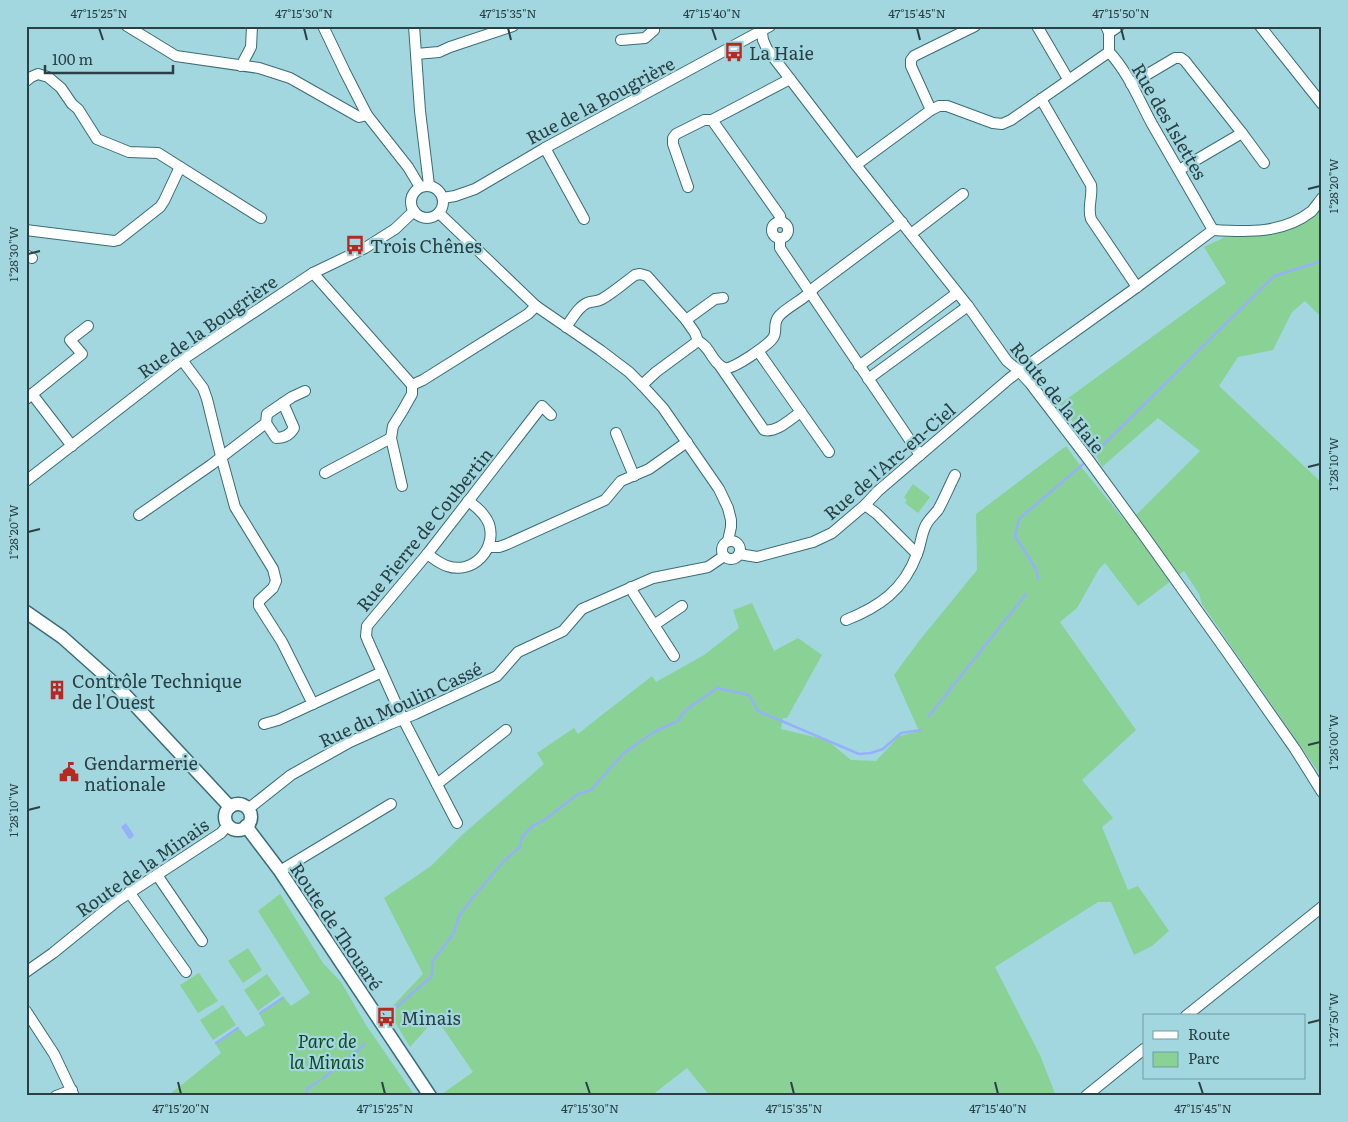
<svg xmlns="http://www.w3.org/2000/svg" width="1348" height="1122" viewBox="0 0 1348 1122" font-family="Literata,serif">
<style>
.green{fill:#8ad196}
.water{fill:#96b1fc}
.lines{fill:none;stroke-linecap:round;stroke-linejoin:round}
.stream{stroke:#96b1fc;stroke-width:2.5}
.minor-casing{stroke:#3a6d75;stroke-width:12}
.tertiary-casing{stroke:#3a6d75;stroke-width:15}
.minor{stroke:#fff;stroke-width:10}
.tertiary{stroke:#fff;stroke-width:12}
.ticks{fill:none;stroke:#2a4044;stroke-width:2}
.labels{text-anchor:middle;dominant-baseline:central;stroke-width:4.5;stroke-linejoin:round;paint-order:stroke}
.poi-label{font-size:18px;fill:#2a4044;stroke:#a2d7e0;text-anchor:start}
.street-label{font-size:18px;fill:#2a4044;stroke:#a2d7e0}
.park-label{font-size:18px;font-style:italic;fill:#134720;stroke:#a2d7e0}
.neatline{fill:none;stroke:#2a4044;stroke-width:2}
.ticks-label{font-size:12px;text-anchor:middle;fill:#2a4044}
</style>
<rect width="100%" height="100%" fill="#a2d7e0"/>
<g class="green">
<polygon points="1322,206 1322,318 1305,301 1292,312 1273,350 1238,357 1219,386 1322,483 1322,777 1202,604 1199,594 1184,571 1138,606 1105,563 1099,569 1077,608 1060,622 1136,730 1082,780 1113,818 1102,827 1128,890 1138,886 1169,931 1152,946 1134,955 1111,902 1098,902 995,967 1040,1055 1056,1096 710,1096 687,1068 651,1096 443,1096 442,1094 473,1072 436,1018 410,1047 388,1011 423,974 384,898 431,866 462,835 544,764 537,753 574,728 578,734 593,722 652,676 656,682 704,655 739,628 733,610 752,603 774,651 798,638 822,655 787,718 783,718 781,729 827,740 851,760 876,761 899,736 919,731 894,675 919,641 977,570 976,514 1066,446 1082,468 1126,522 1138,513 1200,451 1158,418 1102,467 1092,448 1060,404 1226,283 1204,247 1225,237 1255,235"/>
<polygon points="913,484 930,497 918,513 905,503 907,500 904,497"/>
<polygon points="280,894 323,963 341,982 366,1025 415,1096 167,1096 184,1083 221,1053 215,1043 238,1027 246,1037 265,1025 259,1013 283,996 291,1006 310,993 258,911"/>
<polygon points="248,948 262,970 243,983 228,961"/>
<polygon points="199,973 218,1001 198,1013 180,985"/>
<polygon points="267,974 281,994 258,1011 244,990"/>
<polygon points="223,1005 236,1025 213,1040 200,1020"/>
</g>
<polygon class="water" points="126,823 134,835 132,838 129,839 121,827"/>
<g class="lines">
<g class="stream">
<polyline points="1093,455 1274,276 1322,261"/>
<polyline points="1038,579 1036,569 1015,536 1019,519 1083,464"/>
<polyline points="929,716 1026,594"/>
<polyline points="391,1012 431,977 433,968 432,962 454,933 459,916 471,900 503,862 520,847 522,837 534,825 543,821 578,794 591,790 624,753 654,732 678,721 686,710 717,688 749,695 758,711 859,754 871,753 883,749 901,733 921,730"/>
<polyline points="260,1013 283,998"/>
<polyline points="216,1043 238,1028"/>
<polyline points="322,1079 359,1050 364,1044"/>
<polyline points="305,1096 308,1088 319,1081"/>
</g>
<defs>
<g id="minor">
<polyline points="127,26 176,56 259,68 290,78 359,117 367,115"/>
<polyline points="323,26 345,72 367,115 408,167 420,187"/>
<polyline points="414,26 420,111 429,185"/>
<polyline points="761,26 763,40 767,49 856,165 968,306 1007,361 1019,371 1030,383 1088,459 1145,537 1227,652 1295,749 1322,792"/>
<polyline points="1037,26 1068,79"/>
<path d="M1106,26L1109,33V52C1128,72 1139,100 1152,124C1172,159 1193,195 1213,230"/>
<polyline points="1260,26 1322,104"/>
<polyline points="1109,33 1119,26"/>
<polyline points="621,40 645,38 654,30 652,26"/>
<polyline points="416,54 439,52 450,47 513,26"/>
<polyline points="241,66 251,47 252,26"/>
<polyline points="26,81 31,77 38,74 48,77 61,88 72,104 78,109 97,139 129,152 158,153 261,218"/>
<polyline points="1131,84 1175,58 1181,58 1185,61 1242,133 1179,170"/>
<path d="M1041,99L1091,185C1093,197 1087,207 1091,219L1137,287"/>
<polyline points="931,110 911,66 911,60 914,56 975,26"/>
<polyline points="712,120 780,216 781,222"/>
<polyline points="1242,133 1264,163"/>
<polyline points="545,148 584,219"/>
<polyline points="856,165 931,110 939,106 947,106 993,123 1002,124 1011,120 1109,52"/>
<circle cx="427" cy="202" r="16"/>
<polyline points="688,187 673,144 673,138 676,134 704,120 712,120 790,79"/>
<polyline points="443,198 455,196 475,189 545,148 770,26"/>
<polyline points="439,213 536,306 600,350 629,372 642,385 663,408 719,489 728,508 731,520 731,527 728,541"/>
<circle cx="780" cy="230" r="8"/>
<polyline points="26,230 114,241 118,240 160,207 164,201 180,167"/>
<path d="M1213,230C1248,232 1283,234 1312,211C1315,207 1319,202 1322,198"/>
<polyline points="911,234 963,194"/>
<polyline points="780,238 780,248 920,455"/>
<polyline points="26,255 32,258"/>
<polyline points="313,273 412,385 412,394 403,410 393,426 391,438 402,486"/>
<polyline points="686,320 715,299 723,298"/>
<path d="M566,327C572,319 578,307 587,303C592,301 597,302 602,299C614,292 624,283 635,275L640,274L647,276L686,320L695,333L698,341"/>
<polyline points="758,351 829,452"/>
<polyline points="182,360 203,388 207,399 221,456 235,507 273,569 276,581 273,588 259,601 259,606 282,642 313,704"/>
<path d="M720,366L764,430C777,433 790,419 801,412"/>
<polyline points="859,366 957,293"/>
<polyline points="868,379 968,306"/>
<polyline points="412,385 423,380 528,314 536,306"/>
<path d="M642,385L656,372L698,341C710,346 713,365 725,368C733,370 768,345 773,338C778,331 772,324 779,316C789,305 805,300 815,287L902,222"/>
<polyline points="32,394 72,446"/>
<polyline points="26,399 82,354 70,340 88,326"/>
<path d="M266,423L276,438C284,438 290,435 294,428L283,403"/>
<polyline points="616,433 634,476"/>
<polyline points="325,473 391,438"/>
<polyline points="26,481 182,360 313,273 365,248 395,229 414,211"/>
<polyline points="865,505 877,514 917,554"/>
<polyline points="139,515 211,465 266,423 267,414 292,397 305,391"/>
<circle cx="731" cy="550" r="9"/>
<polyline points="489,547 499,547 505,545 605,500 621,481 649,469 687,442"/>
<path d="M427,554C433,558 440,564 447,566C473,575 497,549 489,524C485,514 477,507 468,501"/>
<polyline points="739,554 757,557 813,542 832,533 865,505 878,491 1010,378 1137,287 1213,230"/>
<polyline points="631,587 634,594 674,656"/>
<path d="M846,620C879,607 904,590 917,554C921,545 921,534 926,525C929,519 934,515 938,510C944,499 949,487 955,475"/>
<polyline points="654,625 682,606"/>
<polyline points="264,724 278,720 382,672"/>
<polyline points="437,784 506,730"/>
<polyline points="248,809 291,775 350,742 390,724 415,714 497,676 518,652 563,631 582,609 653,578 708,567 724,556"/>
<polyline points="457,823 403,719 368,641 366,636 367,626 428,553 542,406 551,415"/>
<polyline points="280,871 391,804"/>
<polyline points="157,875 202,941"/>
<polyline points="129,892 186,972"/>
<polyline points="26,972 53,953 117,901 221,833 228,825"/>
<polyline points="26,1011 54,1054 74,1096"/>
<polyline points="1186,1016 1322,907"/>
<polyline points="56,1096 72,1090"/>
<polyline points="1086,1096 1144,1049"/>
</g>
<g id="tertiary">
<polyline points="26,612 62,637 117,686 230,807"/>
<circle cx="238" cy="817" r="13"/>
<polyline points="246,826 280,871 430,1096"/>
</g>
</defs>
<use href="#minor" class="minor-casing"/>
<use href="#tertiary" class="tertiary-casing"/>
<use href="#minor" class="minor"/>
<use href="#tertiary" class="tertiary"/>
</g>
<path class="ticks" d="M99,28L103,40M304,28L307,40M508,28L511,40M712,28L716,40M917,28L920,40M1121,28L1124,40M1308,189L1320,186M28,254L40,251M1308,467L1320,464M28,532L40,529M1308,745L1320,742M28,810L40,807M1308,1023L1320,1020M178,1082L181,1094M382,1082L385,1094M586,1082L590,1094M791,1082L794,1094M995,1082L998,1094M1199,1082L1203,1094"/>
<defs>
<symbol id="bus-bare" viewBox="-9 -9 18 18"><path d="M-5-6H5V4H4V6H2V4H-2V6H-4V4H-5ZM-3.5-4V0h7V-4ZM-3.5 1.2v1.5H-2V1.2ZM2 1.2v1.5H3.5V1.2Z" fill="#b62820" stroke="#a2d7e0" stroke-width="2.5" paint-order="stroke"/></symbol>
<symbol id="building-bare" viewBox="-9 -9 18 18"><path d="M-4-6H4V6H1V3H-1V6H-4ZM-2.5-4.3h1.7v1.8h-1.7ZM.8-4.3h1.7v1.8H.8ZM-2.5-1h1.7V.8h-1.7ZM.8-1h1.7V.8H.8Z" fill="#b62820" stroke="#a2d7e0" stroke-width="2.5" paint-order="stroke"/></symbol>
<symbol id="civic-bare" viewBox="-9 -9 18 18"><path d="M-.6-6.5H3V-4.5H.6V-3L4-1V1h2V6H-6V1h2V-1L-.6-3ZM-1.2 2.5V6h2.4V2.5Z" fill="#b62820" stroke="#a2d7e0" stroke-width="2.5" paint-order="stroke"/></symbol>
</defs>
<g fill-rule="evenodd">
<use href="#bus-bare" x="720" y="38" width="28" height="28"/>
<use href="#bus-bare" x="341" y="231" width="28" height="28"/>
<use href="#building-bare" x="43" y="676" width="28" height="28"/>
<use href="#civic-bare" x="55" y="758" width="28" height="28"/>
<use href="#bus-bare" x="372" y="1003" width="28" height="28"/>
</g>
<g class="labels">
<g class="poi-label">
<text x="749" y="52">La Haie</text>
<text x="370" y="245">Trois Chênes</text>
<text x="72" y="680">Contrôle Technique<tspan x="72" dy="21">de l'Ouest</tspan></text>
<text x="84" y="762">Gendarmerie<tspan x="84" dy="21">nationale</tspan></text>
<text x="401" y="1017">Minais</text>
</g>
<g class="street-label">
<text transform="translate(600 100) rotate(-28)">Rue de la Bougrière</text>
<text transform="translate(1170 121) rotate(60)">Rue des Islettes</text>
<text transform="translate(207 326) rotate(-35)">Rue de la Bougrière</text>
<text transform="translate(1058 397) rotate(51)">Route de la Haie</text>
<text transform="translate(889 461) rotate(-41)">Rue de l'Arc-en-Ciel</text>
<text transform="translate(424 529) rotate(-51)">Rue Pierre de Coubertin</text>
<text transform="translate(400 704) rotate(-25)">Rue du Moulin Cassé</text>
<text transform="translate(142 867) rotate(-35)">Route de la Minais</text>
<text transform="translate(337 926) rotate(56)">Route de Thouaré</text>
</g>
<g class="park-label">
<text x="327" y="1040">Parc de<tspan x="327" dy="21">la Minais</tspan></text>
</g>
</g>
<rect width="1348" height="1122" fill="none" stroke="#a2d7e0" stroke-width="55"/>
<rect x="1143" y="1014" width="162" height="65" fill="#a2d7e0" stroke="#729ba2"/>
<rect x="1153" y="1031" width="25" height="8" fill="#ffffff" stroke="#729ba2"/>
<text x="1188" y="1040" font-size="15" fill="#2a4044">Route</text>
<rect x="1153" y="1052" width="25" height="15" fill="#8ad196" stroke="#729ba2"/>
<text x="1188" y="1064" font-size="15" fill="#2a4044">Parc</text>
<path d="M45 65v8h128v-8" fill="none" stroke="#2a4044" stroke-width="2.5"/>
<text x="52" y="65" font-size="15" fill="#2a4044" stroke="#a2d7e0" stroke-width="4" paint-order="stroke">100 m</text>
<rect x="28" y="28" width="1292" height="1066" class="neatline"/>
<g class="ticks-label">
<text x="99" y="18">47°15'25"N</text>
<text x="304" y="18">47°15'30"N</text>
<text x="508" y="18">47°15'35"N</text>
<text x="712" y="18">47°15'40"N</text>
<text x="917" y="18">47°15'45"N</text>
<text x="1121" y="18">47°15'50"N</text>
<text transform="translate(1334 186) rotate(-90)" y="4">1°28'20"W</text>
<text transform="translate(14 254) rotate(-90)" y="4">1°28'30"W</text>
<text transform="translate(1334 464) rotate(-90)" y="4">1°28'10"W</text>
<text transform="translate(14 532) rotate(-90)" y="4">1°28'20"W</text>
<text transform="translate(1334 742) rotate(-90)" y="4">1°28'00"W</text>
<text transform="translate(14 810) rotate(-90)" y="4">1°28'10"W</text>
<text transform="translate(1334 1020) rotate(-90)" y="4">1°27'50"W</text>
<text x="181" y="1113">47°15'20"N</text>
<text x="385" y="1113">47°15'25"N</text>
<text x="590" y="1113">47°15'30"N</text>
<text x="794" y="1113">47°15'35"N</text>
<text x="998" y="1113">47°15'40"N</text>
<text x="1203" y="1113">47°15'45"N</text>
</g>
</svg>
